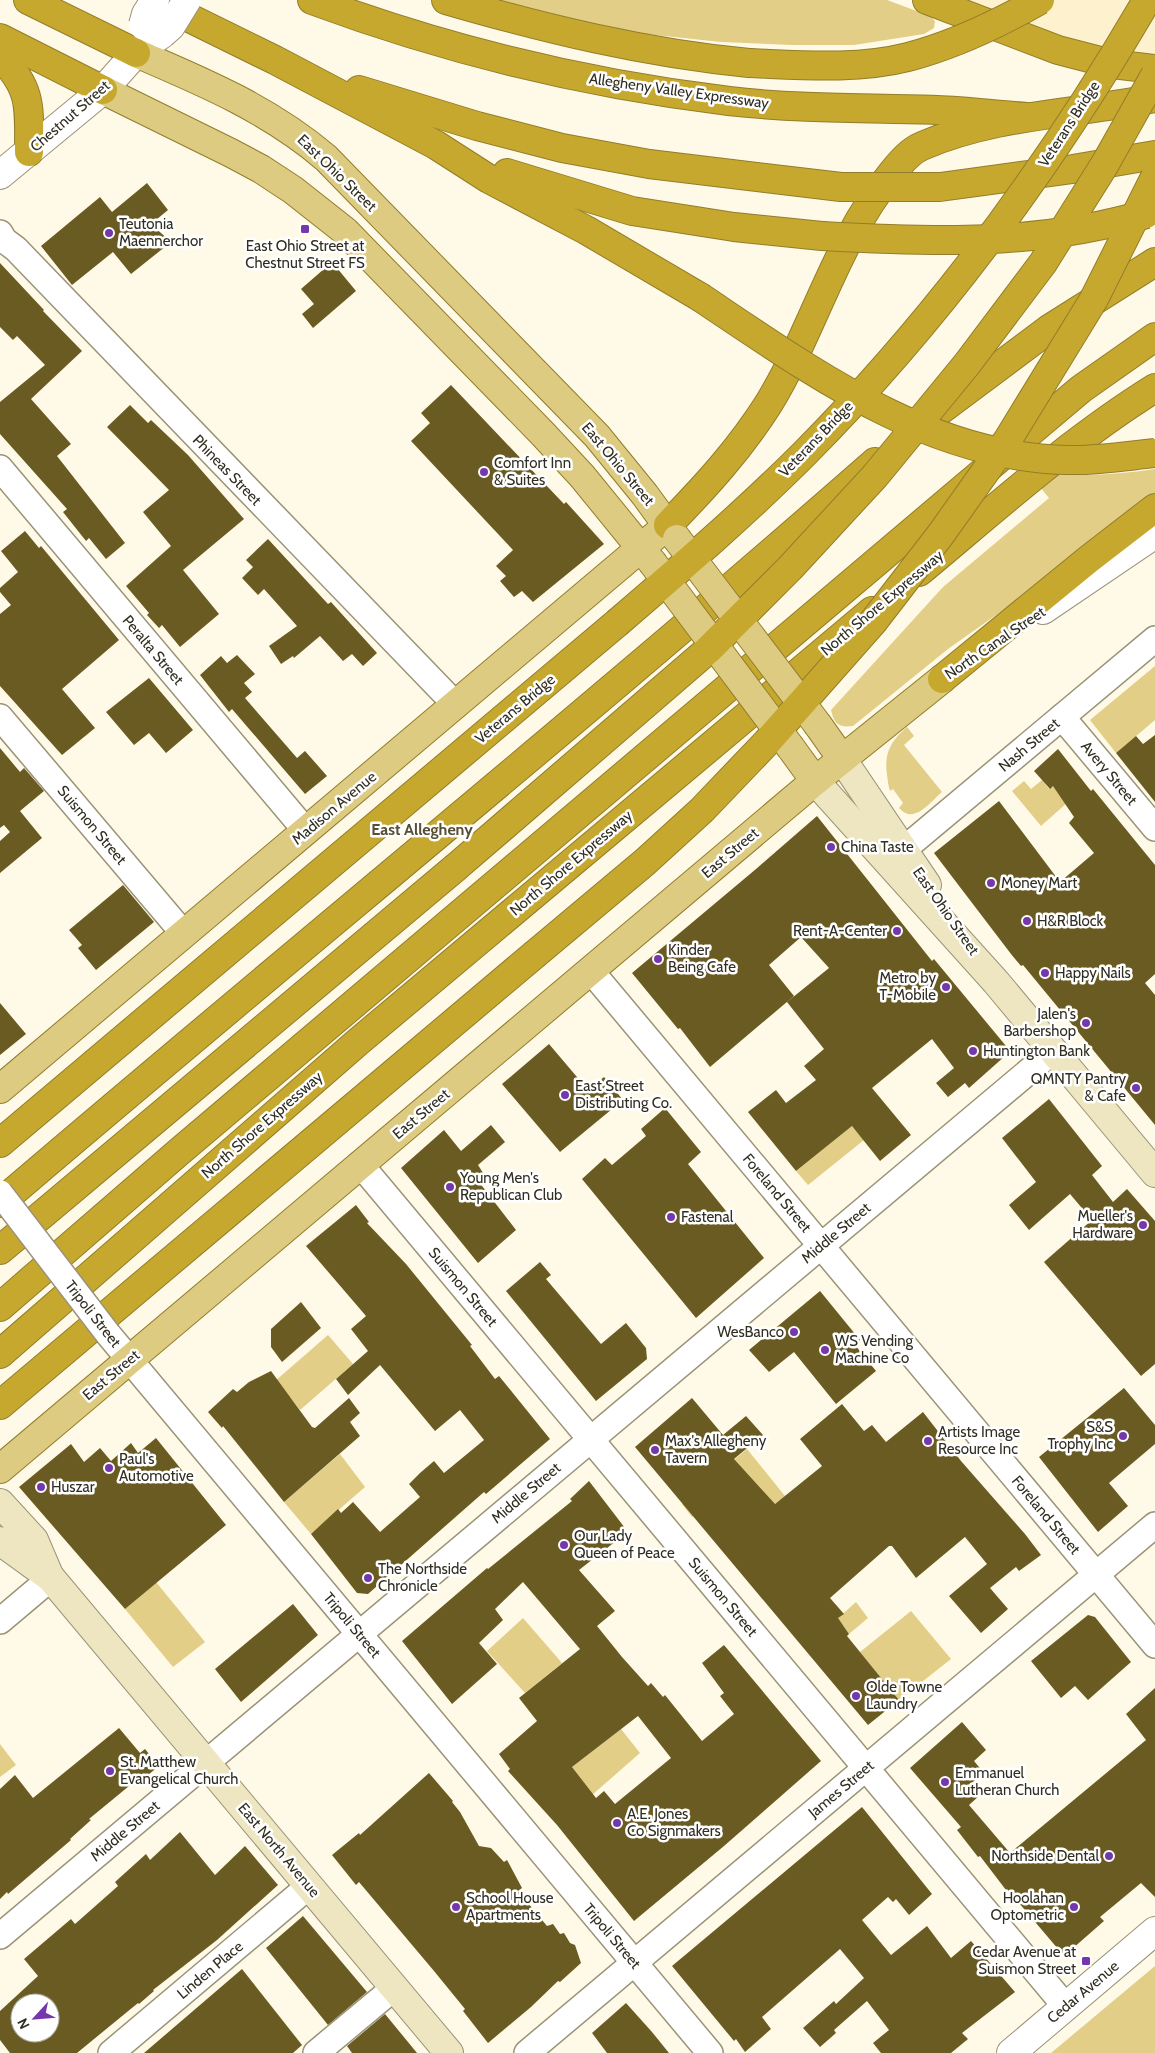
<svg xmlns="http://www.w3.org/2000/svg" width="1155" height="2053" viewBox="0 0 1155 2053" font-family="Cabin,sans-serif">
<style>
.built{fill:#fdf2cd}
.green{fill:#e2ce86}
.building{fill:#6a5b22;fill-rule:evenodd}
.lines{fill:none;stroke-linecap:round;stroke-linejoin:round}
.minor-casing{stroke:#9b9377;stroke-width:28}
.tertiary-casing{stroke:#9b9377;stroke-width:30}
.secondary-casing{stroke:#9b9377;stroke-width:30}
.primary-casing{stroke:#927d2a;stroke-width:30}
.motorway-casing{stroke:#927d2a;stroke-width:30}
.minor{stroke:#fff;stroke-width:25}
.tertiary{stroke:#fff;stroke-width:28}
.secondary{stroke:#eee5c1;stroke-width:28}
.primary{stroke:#ddcb82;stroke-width:28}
.motorway{stroke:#c6a82f;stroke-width:28}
.minor-bridge-casing{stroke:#9b9377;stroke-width:28;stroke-linecap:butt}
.tertiary-bridge-casing{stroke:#9b9377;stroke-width:30;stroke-linecap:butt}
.primary-bridge-casing{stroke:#927d2a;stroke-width:30;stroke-linecap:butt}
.motorway-bridge-casing{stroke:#927d2a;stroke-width:30;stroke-linecap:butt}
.minor-bridge{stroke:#fff;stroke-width:25}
.tertiary-bridge{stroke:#fff;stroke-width:28}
.primary-bridge{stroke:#ddcb82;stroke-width:28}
.motorway-bridge{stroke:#c6a82f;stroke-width:28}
.poi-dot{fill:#7437ac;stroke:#fff;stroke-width:2}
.labels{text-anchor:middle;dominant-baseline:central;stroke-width:5;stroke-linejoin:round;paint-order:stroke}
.street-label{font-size:15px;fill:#302d21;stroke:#fff}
.poi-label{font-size:15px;fill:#302d21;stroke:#fff;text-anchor:start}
.neighbourhood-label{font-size:16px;font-weight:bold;fill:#564f36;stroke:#fff}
</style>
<rect width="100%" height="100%" fill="#fffae8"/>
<polygon class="built" points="927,0 1155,0 1155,69"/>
<g class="green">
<polygon points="491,0 887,0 930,16 935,21 934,28 924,34 854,45 793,45 721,42 627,32"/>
<path d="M1155,469V493L1093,541L1040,584L948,649L853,726C839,728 834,724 831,710L943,587L1049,498L1040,487L1058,474C1091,476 1122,474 1155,469Z"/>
<polygon points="1155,666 1155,720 1116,753 1090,720"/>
<path d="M907,727L914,736L904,745L942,792C929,803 914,825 899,808L903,803L893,789L890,791C888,785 888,781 887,775C884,753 890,742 907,727Z"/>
<polygon points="1042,780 1049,789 1054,785 1068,802 1041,826 1012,791 1024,781 1031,789"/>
<polygon points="852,1126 864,1140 808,1185 796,1171"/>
<polygon points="328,1335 353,1364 300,1410 290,1397 259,1395"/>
<polygon points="747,1449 785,1496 752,1522 747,1473 692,1517 682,1504"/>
<polygon points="340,1454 365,1487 311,1534 284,1502"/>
<polygon points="156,1582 205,1642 173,1667 125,1609"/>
<polygon points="856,1602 868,1618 849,1634 843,1625 832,1633 827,1628"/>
<polygon points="911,1611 951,1659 899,1700 860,1652"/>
<polygon points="523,1618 562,1663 525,1693 487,1651"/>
<polygon points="621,1729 640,1753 592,1795 572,1767"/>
<polygon points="0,1744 16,1765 0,1777"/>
<polygon points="1155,1966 1155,2053 1051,2053"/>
</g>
<g class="building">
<polygon points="147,183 168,210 151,224 171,242 131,274 113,252 72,285 41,246 100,197 112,212"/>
<polygon points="332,262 356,291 313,328 302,314 314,304 301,289"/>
<polygon points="0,263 44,310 43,311 82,351 31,399 71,444 57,456 125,543 106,559 89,538 86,541 63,512 67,509 0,434 0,402 45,365 17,336 13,340 0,327"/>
<polygon points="451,385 564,504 566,502 604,544 533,602 522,591 514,597 500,581 506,576 496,566 513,550 411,441 430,423 421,413"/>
<polygon points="130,405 148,423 151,420 188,455 244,519 183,570 219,614 180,647 162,625 159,628 147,615 149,613 126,586 171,546 143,512 169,490 107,427"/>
<polygon points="25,531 39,548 41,546 119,640 62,689 95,728 62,755 0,686 0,614 11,605 0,592 0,588 18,572 1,551"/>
<polygon points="268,539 328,604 331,602 377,653 363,666 352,654 343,661 320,636 294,658 293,656 281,664 269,646 297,626 264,589 258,595 242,578 253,567 246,560"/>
<polygon points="237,655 255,674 244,683 252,692 245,698 297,758 305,751 327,776 305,794 232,709 229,712 200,675 221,656 227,663"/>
<polygon points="149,678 193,730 166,753 149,733 134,745 106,712"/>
<polygon points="1155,735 1155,802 1116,753 1136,736 1143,744"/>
<polygon points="0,748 20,772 24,768 44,791 20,811 42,838 0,873 0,841 10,832 4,825 0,828"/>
<polygon points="1058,749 1091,791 1093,789 1155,865 1155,974 1145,983 1155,995 1155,1125 1023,965 1021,966 1011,954 934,853 999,801 1060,882 1094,853 1069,823 1074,817 1053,786 1050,789 1034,771"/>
<polygon points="817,816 932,961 934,959 1006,1046 1005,1056 969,1088 965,1083 948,1097 936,1083 954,1068 932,1039 872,1088 911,1135 880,1161 852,1126 796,1171 748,1112 776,1090 786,1103 816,1080 804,1066 824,1049 787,1002 829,968 801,937 769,965 794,996 710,1067 680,1028 678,1029 632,973 756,869"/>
<polygon points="123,885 154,922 96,970 78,948 82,945 69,930"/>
<polygon points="0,1003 26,1034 0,1055"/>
<polygon points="549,1044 588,1090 604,1077 623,1100 560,1152 502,1084"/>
<polygon points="1049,1099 1102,1166 1092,1175 1113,1202 1127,1189 1155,1221 1155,1364 1141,1376 1044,1262 1092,1220 1070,1194 1029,1230 1009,1205 1036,1182 1002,1138"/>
<polygon points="665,1108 701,1152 688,1164 764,1258 696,1318 582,1179 605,1158 612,1165 646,1136 641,1129"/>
<polygon points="491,1125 505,1142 478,1165 485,1176 479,1182 516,1230 478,1263 401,1168 444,1130 461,1151"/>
<polygon points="356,1205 369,1222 367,1223 406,1264 472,1345 470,1346 495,1379 499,1376 550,1439 486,1494 484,1492 368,1594 357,1593 311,1534 338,1509 341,1513 353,1502 380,1532 420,1497 409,1484 420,1473 434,1461 444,1473 484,1440 460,1410 435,1431 380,1365 348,1395 336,1379 368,1351 351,1329 366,1316 306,1246"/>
<polygon points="540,1262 551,1275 546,1279 601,1344 626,1323 646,1348 647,1359 596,1401 506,1291"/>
<polygon points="820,1291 860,1340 855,1345 876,1371 836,1404 794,1352 769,1372 749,1350"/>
<polygon points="301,1302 321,1328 282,1362 271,1347 271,1329"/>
<polygon points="271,1371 312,1427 315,1428 349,1398 360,1413 350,1422 360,1436 284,1502 223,1426 222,1428 208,1412 233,1389 237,1392 249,1382"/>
<polygon points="1124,1388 1155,1425 1155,1444 1109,1483 1128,1506 1098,1532 1039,1457"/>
<polygon points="692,1398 723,1435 746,1416 763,1435 734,1459 775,1504 822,1466 800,1439 842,1404 864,1431 872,1425 886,1442 923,1412 961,1461 1025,1534 1041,1555 1019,1571 1016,1567 990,1588 1008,1609 981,1633 949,1596 987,1564 965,1537 916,1578 892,1546 889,1546 830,1598 844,1614 838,1618 849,1634 847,1636 899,1700 868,1725 635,1447"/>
<polygon points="156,1438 226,1525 125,1609 19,1487 71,1444 84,1462 100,1448 111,1461 131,1443 138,1453"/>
<path d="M589,1481L625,1528L622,1530L625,1534L579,1570L615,1611L597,1626L622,1657L648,1686L651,1683L663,1697L665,1695L702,1741L734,1714L720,1696L724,1693L702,1663L724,1645L821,1761L724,1846L634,1921L557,1825L508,1771L510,1769L499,1754L537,1721L519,1698L580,1649L523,1582L495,1609L503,1620L479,1643L497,1664L452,1704L402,1641L487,1568L488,1569L572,1501L570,1499ZM638,1716L671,1758L615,1804L604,1791L596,1798L572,1767Z"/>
<polygon points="293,1604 318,1635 241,1702 215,1669"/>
<polygon points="1088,1615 1095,1617 1131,1662 1088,1700 1075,1686 1061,1698 1031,1661"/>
<polygon points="1155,1688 1155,1897 1141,1883 1100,1917 1104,1921 1064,1956 1007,1889 1006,1890 980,1856 978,1857 957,1830 961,1827 910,1768 962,1722 986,1750 974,1761 984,1773 969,1785 979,1796 969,1805 1010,1853 1146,1740 1126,1714"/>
<polygon points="119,1728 140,1753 145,1749 159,1766 143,1779 140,1777 89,1819 91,1820 70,1839 71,1840 8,1894 7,1892 0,1899 0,1789 15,1775 33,1798"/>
<polygon points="429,1773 453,1801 452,1802 460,1812 479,1846 491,1848 504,1862 507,1860 522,1888 518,1891 547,1926 553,1924 560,1934 564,1933 570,1943 575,1945 581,1963 560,1982 558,1981 531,2007 488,2043 463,2011 465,2009 434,1971 359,1882 356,1885 332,1855 359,1833 360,1835"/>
<polygon points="862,1807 932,1894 909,1915 896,1899 893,1902 888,1897 862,1920 891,1955 927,1926 951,1958 971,1941 1015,1992 962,2033 968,2039 951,2053 881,2053 873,2043 889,2030 867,2001 834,2030 836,2033 820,2047 803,2028 834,2001 836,2004 864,1978 840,1949 762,2017 771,2029 745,2052 736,2039 734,2041 672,1966"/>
<path d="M180,1832L215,1875L245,1846L278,1885L217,1940L153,1990L154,1991L139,2004L138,2003L77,2053H10L0,2040V2011L38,1976L24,1959L71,1919L75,1924L118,1886L115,1882L146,1854L150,1860ZM20,2003H50V2033H20Z"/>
<polygon points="303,1916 367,1992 328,2025 266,1948"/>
<polygon points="242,1969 302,2045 293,2053 144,2053"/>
<polygon points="626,2003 652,2032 669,2053 607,2053 592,2033"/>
<polygon points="385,2014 417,2053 352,2053 347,2046"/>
</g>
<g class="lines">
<defs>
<g id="minor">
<polyline points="0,233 4,240 16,249 456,705"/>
<polyline points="0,468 306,831"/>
<polyline points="0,717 184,934"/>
<polyline points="1062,717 1155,828"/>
<polyline points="903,850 1155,639"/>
<polyline points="591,971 1155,1645"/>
<polyline points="360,1164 1066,2007"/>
<polyline points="108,1334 710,2053"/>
<polyline points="0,1621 51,1578"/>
<polyline points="0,1936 1053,1051"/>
<polyline points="111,2053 309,1886"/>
<polyline points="316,2053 394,1988"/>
<polyline points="527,2053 1155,1525"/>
</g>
<g id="tertiary">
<polyline points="0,175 103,90 136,53 162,34"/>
<polyline points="1043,610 1155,534"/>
<polyline points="1011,2053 1155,1931"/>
</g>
<g id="secondary">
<polyline points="842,759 927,885"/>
<polyline points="815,781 996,982 1155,1173"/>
<polyline points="0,1503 34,1540 49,1575"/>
<polyline points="0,1541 51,1578 449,2053"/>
</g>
<g id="primary">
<path d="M136,53C204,82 270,110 326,158L597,436L645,495L677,539"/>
<polyline points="103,90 231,153 261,169 293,190 345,231 542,433 582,476 652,562"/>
<polyline points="818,725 842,759"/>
<polyline points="791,748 815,781"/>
<polyline points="0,1089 668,525"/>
<polyline points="0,1469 815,781 942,679"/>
</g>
<g id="motorway">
<polyline points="28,0 136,53"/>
<path d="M312,0C447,50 587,84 729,101C798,109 868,108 937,110C967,111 997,115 1027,117"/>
<path d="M446,0C546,29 645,53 749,63"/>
<polyline points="927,0 1058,50 1112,64 1155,69"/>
<polyline points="159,3 275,60 436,145 489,179 586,230 700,297"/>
<polyline points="0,38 103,90"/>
<path d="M0,56C33,90 29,108 29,152"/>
<polyline points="359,90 477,126 562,148 649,164 841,187"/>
<polyline points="507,173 632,211 734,227 822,236"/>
<polyline points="940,187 1073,169 1155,155"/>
<polyline points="930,418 1049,329 1155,262"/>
<path d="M668,525C705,487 740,449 769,403C814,329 836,241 892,173C900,163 910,151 922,146C995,114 1078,114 1155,98"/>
<path d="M919,572C996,508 1070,441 1155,388"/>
<polyline points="942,679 1089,559 1155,508"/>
<polyline points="0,1143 617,623"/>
<path d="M0,1203C291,954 588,714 875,462"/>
<polyline points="0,1250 455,868"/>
<polyline points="0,1307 180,1151 1081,389 1155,337"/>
<polyline points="0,1354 359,1041 872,611"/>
<polyline points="0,1405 534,955"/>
</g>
</defs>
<use href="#minor" class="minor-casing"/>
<use href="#tertiary" class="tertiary-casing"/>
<use href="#secondary" class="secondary-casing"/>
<use href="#primary" class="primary-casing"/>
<use href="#motorway" class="motorway-casing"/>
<use href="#minor" class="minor"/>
<use href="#tertiary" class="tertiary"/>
<use href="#secondary" class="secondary"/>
<use href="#primary" class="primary"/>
<use href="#motorway" class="motorway"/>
<defs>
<polyline id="minor-bridge" points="0,1193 108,1334"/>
<g id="tertiary-bridge">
<polyline points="143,25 146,14 155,0"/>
<polyline points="162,34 171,26 187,0"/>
</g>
<g id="primary-bridge">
<polyline points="677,539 818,725"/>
<polyline points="652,562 791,748"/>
</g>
<g id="motorway-bridge">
<path d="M749,63C800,65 857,70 908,57C954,45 998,24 1040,0"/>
<polyline points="841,187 940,187"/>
<path d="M822,236C933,242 1038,246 1146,214"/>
<path d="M700,297C811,371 929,458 1068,460C1097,461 1126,456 1155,453"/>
<path d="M617,623C681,568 745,513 804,454C938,319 1052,164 1147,0"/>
<polyline points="455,868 708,650 790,568 875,476 967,364 1043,263 1105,164 1155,75"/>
<polyline points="534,955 645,862 702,810 767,742 873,622 941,534 1007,441 1094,299 1155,177"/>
</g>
</defs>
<use href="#minor-bridge" class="minor-bridge-casing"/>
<use href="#tertiary-bridge" class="tertiary-bridge-casing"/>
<use href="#primary-bridge" class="primary-bridge-casing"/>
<use href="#motorway-bridge" class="motorway-bridge-casing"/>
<use href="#minor-bridge" class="minor-bridge"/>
<use href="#tertiary-bridge" class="tertiary-bridge"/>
<use href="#primary-bridge" class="primary-bridge"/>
<use href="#motorway-bridge" class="motorway-bridge"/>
</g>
<g class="poi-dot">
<rect x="300" y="224" width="10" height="10" rx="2.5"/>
<circle cx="109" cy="233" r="5"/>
<circle cx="484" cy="472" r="5"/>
<circle cx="831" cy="847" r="5"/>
<circle cx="991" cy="883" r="5"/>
<circle cx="1027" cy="921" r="5"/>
<circle cx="897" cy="931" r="5"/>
<circle cx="658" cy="959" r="5"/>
<circle cx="1045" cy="973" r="5"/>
<circle cx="946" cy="987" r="5"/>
<circle cx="1086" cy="1023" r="5"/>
<circle cx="973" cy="1051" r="5"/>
<circle cx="1136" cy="1088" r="5"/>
<circle cx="565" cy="1095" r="5"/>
<circle cx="450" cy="1187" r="5"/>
<circle cx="671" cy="1217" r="5"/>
<circle cx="1143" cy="1225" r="5"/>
<circle cx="794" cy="1332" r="5"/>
<circle cx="825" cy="1350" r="5"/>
<circle cx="1123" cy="1436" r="5"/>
<circle cx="928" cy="1441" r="5"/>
<circle cx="655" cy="1450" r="5"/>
<circle cx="109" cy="1468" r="5"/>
<circle cx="41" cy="1487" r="5"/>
<circle cx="564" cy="1545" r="5"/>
<circle cx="368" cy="1578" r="5"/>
<circle cx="856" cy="1696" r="5"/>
<circle cx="110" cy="1771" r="5"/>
<circle cx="945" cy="1782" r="5"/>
<circle cx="617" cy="1823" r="5"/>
<circle cx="1109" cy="1856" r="5"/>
<circle cx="456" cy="1907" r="5"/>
<circle cx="1074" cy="1907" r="5"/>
<rect x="1081" y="1956" width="10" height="10" rx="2.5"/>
</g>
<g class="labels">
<g class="street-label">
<text transform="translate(679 91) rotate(8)">Allegheny Valley Expressway</text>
<text transform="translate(70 116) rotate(-41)">Chestnut Street</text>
<text transform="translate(1069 124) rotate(-57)">Veterans Bridge</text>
<text transform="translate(337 173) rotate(44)">East Ohio Street</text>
<text transform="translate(816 439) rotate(-46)">Veterans Bridge</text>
<text transform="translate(618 464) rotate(50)">East Ohio Street</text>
<text transform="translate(227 470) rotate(46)">Phineas Street</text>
<text transform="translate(882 603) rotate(-40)">North Shore Expressway</text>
<text transform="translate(995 643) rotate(-34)">North Canal Street</text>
<text transform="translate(153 650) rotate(50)">Peralta Street</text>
<text transform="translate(515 709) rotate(-40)">Veterans Bridge</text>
<text transform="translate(1029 745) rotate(-40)">Nash Street</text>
<text transform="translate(1109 773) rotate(50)">Avery Street</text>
<text transform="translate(334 808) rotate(-40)">Madison Avenue</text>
<text transform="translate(92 825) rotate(50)">Suismon Street</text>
<text transform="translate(730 853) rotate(-40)">East Street</text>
<text transform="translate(571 863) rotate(-40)">North Shore Expressway</text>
<text transform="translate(946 911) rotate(55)">East Ohio Street</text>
<text transform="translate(421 1114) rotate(-40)">East Street</text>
<text transform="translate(262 1125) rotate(-41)">North Shore Expressway</text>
<text transform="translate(777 1193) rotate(50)">Foreland Street</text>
<text transform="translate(836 1233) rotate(-40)">Middle Street</text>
<text transform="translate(463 1287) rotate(50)">Suismon Street</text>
<text transform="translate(93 1314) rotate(52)">Tripoli Street</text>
<text transform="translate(111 1375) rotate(-40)">East Street</text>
<text transform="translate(526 1493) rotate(-40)">Middle Street</text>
<text transform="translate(1046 1515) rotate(50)">Foreland Street</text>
<text transform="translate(723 1597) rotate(50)">Suismon Street</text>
<text transform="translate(352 1625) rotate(50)">Tripoli Street</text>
<text transform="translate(841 1789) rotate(-40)">James Street</text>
<text transform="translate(125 1831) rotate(-40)">Middle Street</text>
<text transform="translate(279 1850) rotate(50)">East North Avenue</text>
<text transform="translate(612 1936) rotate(50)">Tripoli Street</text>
<text transform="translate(210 1970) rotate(-40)">Linden Place</text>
<text transform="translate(1083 1992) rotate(-40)">Cedar Avenue</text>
</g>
<g class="poi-label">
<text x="119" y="224">Teutonia<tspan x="119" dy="17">Maennerchor</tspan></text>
<text x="305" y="246" text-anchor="middle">East Ohio Street at<tspan x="305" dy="17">Chestnut Street FS</tspan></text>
<text x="494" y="463">Comfort Inn<tspan x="494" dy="17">&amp; Suites</tspan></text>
<text x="841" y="847">China Taste</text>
<text x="1001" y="883">Money Mart</text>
<text x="1037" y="921">H&amp;R Block</text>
<text x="887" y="931" text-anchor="end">Rent-A-Center</text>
<text x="668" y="950">Kinder<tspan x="668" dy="17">Being Cafe</tspan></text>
<text x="1055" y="973">Happy Nails</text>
<text x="936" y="978" text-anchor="end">Metro by<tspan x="936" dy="17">T-Mobile</tspan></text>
<text x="1076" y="1014" text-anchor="end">Jalen's<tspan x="1076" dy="17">Barbershop</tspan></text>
<text x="983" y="1051">Huntington Bank</text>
<text x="1126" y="1079" text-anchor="end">QMNTY Pantry<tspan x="1126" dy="17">&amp; Cafe</tspan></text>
<text x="575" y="1086">East Street<tspan x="575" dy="17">Distributing Co.</tspan></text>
<text x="460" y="1178">Young Men's<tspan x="460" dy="17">Republican Club</tspan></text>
<text x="1133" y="1216" text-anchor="end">Mueller's<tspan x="1133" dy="17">Hardware</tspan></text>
<text x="681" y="1217">Fastenal</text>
<text x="784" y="1332" text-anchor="end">WesBanco</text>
<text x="835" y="1341">WS Vending<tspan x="835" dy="17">Machine Co</tspan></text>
<text x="1113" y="1427" text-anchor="end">S&amp;S<tspan x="1113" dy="17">Trophy Inc</tspan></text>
<text x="938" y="1432">Artists Image<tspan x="938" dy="17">Resource Inc</tspan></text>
<text x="665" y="1441">Max's Allegheny<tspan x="665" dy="17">Tavern</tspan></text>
<text x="119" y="1459">Paul's<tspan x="119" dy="17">Automotive</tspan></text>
<text x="51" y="1487">Huszar</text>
<text x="574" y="1536">Our Lady<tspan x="574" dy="17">Queen of Peace</tspan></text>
<text x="378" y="1569">The Northside<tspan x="378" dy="17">Chronicle</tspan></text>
<text x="866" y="1687">Olde Towne<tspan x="866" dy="17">Laundry</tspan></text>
<text x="120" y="1762">St. Matthew<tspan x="120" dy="17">Evangelical Church</tspan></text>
<text x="955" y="1773">Emmanuel<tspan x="955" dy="17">Lutheran Church</tspan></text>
<text x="627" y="1814">A.E. Jones<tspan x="627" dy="17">Co Signmakers</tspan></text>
<text x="1099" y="1856" text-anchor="end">Northside Dental</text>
<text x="466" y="1898">School House<tspan x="466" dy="17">Apartments</tspan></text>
<text x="1064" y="1898" text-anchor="end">Hoolahan<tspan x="1064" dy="17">Optometric</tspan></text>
<text x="1076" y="1952" text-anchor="end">Cedar Avenue at<tspan x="1076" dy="17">Suismon Street</tspan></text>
</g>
<g class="neighbourhood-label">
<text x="422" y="829">East Allegheny</text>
</g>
</g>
<g transform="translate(35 2018) rotate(244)"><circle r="24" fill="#ffffff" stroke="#acaba6"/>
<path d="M0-4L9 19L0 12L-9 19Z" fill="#7437ac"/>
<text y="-8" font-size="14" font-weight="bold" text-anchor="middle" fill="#302d21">N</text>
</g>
</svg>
